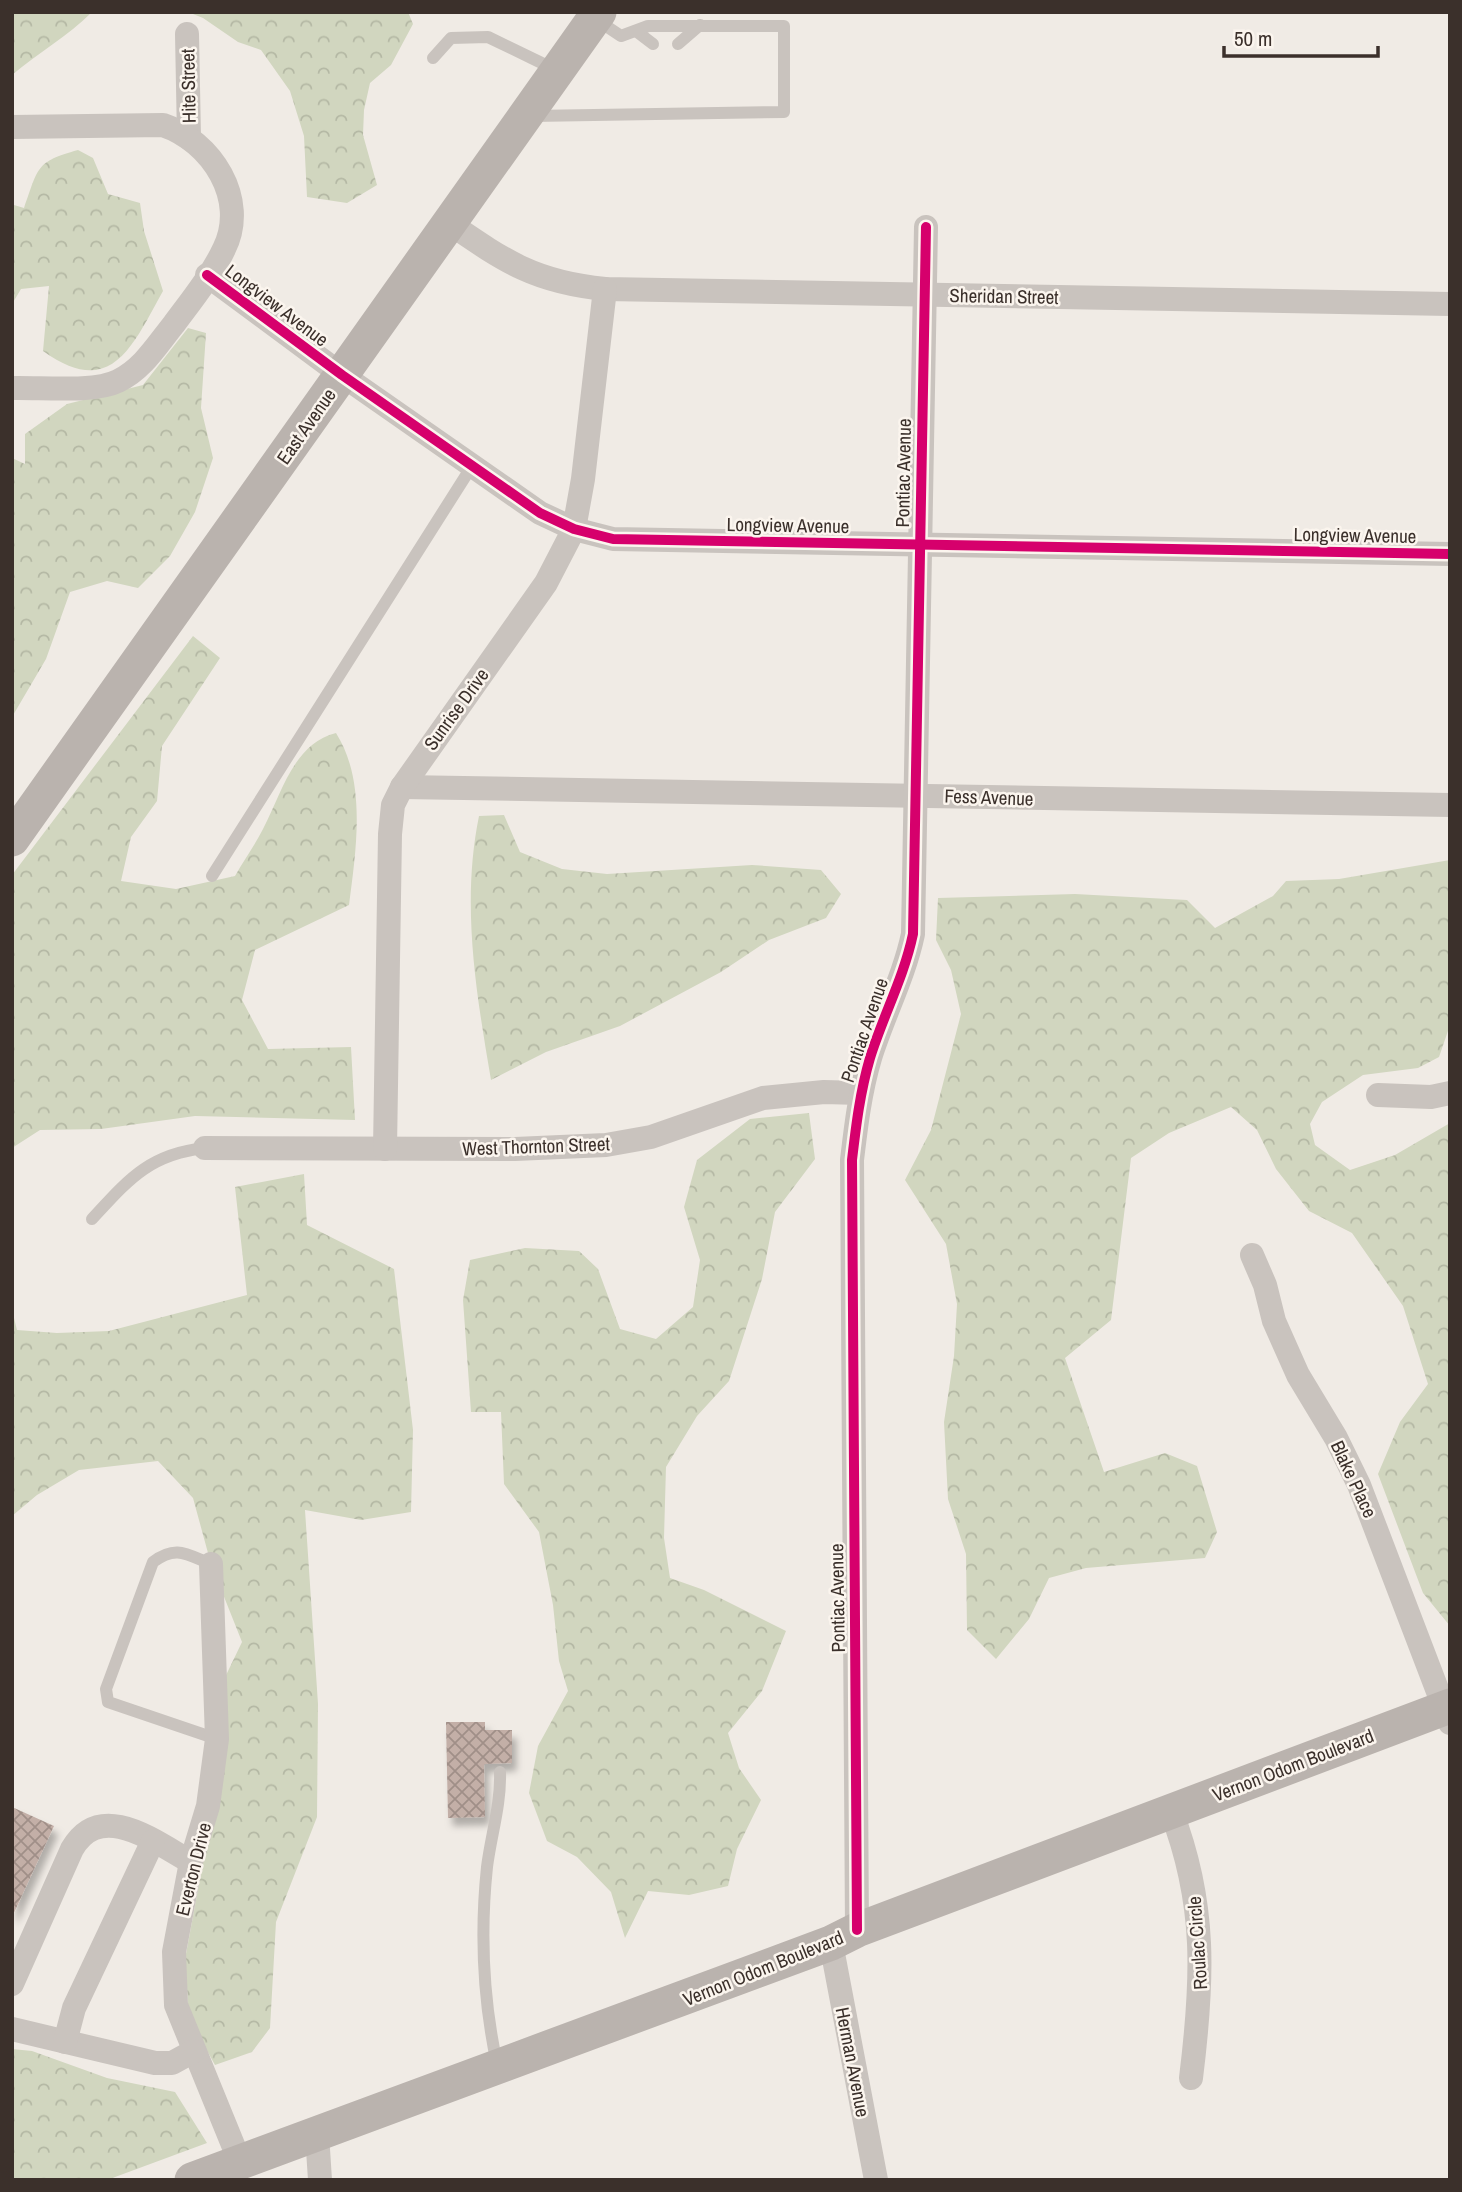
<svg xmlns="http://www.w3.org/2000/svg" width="1462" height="2192" viewBox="0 0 1462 2192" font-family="'Archivo Narrow',sans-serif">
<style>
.forest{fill:url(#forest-crowns)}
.building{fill:url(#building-cross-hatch);filter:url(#shadow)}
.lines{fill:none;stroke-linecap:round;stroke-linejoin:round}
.lane{stroke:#c9c3be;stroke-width:12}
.street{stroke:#c9c3be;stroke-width:24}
.secondary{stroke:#bab3ae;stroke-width:35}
.cycleway-casing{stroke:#fbf5ee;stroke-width:15}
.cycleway{stroke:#d6006c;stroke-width:10}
.labels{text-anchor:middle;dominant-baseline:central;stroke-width:5;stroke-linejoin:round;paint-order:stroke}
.street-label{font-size:19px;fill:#3b302b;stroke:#fbf5ee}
</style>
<defs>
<pattern id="forest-crowns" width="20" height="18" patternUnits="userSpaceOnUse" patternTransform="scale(1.75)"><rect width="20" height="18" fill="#d1d6bf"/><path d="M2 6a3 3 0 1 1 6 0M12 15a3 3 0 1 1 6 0" fill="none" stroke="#b4b8a4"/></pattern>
<pattern id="building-cross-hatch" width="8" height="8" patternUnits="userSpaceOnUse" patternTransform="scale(1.75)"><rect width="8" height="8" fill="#c3afa7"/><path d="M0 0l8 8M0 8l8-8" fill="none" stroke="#a08f88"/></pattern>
<filter id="shadow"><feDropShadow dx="4.5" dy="8" stdDeviation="3.5" flood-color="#0004"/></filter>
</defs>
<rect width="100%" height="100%" fill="#f0ebe5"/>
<g class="forest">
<path d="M12,12H92C68,36 38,53 12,75Z"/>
<polygon points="188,12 408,12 413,24 391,65 370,83 364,110 363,135 377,185 347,203 307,197 304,136 290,91 261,50 238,42 203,18"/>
<path d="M78,150L93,158L108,194L140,203L144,231L163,291C132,347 111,400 43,351L49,286L21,289L12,304V169L14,205L24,208C39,167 35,162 78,150Z"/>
<polygon points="188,328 206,333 201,408 213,458 195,512 170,556 138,588 107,581 70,592 46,659 12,717 12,458 25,464 25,434 67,404 143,385"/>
<path d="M193,636L220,658L162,746L157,801L131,837L121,881L176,889L235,876C244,860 255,845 263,829C282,793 293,744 336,733C367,782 356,850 349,905L255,950L242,1000L268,1049L351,1047L355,1120L195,1116L101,1129L40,1130L12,1148V875Z"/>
<path d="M504,815L520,852L562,869L607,874L752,865L821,870L841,894L826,918L769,940L721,972L620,1026L546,1052L491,1080C476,992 461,904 479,816Z"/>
<polygon points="1450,860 1450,1025 1439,1057 1418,1068 1363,1075 1322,1102 1310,1124 1315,1145 1350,1170 1395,1155 1450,1123 1450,1626 1423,1593 1378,1474 1400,1422 1428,1384 1403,1306 1352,1233 1309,1211 1276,1169 1257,1130 1231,1107 1169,1133 1131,1158 1111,1320 1065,1358 1104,1472 1165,1453 1197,1466 1217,1532 1205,1558 1086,1568 1049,1578 1029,1619 996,1659 967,1630 966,1554 948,1499 944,1422 954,1356 957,1304 946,1244 905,1180 931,1130 961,1014 951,970 936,940 938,898 1075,894 1187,900 1215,928 1273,896 1286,881 1339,879"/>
<polygon points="809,1113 815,1159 775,1212 762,1279 729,1381 697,1416 666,1467 664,1538 670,1578 704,1590 786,1631 762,1691 728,1733 739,1768 761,1800 737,1849 728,1886 689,1895 648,1891 625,1938 611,1892 577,1857 547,1841 529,1793 538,1746 568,1691 559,1661 553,1605 539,1532 504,1484 501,1412 471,1412 463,1300 470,1260 525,1248 579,1251 598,1269 620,1329 656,1339 693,1307 700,1260 684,1207 697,1160 750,1119"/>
<polygon points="304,1174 307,1225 394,1269 413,1430 411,1512 361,1520 305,1510 318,1704 317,1817 276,1922 270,2028 252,2052 215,2065 189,2018 185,1959 200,1879 216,1696 242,1642 211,1564 193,1498 158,1461 79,1470 37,1495 12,1516 12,1310 17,1330 57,1333 109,1331 247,1295 235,1187"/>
<polygon points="12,2049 32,2051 107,2078 175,2092 207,2143 107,2180 12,2180"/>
</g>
<g class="building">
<polygon points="446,1722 485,1722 485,1730 512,1730 512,1763 484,1764 485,1817 448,1818"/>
<polygon points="12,1807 54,1826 12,1917"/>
</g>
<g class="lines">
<g class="lane">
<polyline points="636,31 653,44"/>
<polyline points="678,44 700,25"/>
<polyline points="433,58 451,38 488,37 554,69"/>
<polyline points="532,116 784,112 784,26 648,26 621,36 597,20"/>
<polyline points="212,876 472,466"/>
<path d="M92,1219C128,1180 149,1154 205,1148"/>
<path d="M211,1564C186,1554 176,1545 153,1562L106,1689L108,1702L217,1739"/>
<path d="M497,2064C483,1999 480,1934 487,1867C491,1835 501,1805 500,1772"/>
</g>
<g class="street">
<polyline points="187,34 189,138"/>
<path d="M12,127L163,125C211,141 249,199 224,249C212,275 191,301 174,324C157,345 143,369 118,381C94,393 40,387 12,388"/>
<path d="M449,223C506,262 535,282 605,289L1450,304"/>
<polyline points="207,275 342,375 540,513 574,529 613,539 1450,554"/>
<polyline points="402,787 1450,805"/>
<polyline points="1378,1095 1431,1097 1450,1093"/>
<polyline points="205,1148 515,1149 606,1145 651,1137 763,1098 824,1092 860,1093"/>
<polyline points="385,1149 390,834 393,805 402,787 546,583 574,529 583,479 605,289"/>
<polyline points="1252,1255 1265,1285 1274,1321 1298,1375 1336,1438 1359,1485 1450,1723"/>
<polyline points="211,1564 217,1739 208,1806 191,1862 174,1952 176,2005 240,2162"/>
<path d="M1171,1811C1207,1904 1203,1981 1191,2078"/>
<path d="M857,1930L852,1160C856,1126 860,1092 870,1058C883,1016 904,977 913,934L926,227"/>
<polyline points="831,1943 876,2180"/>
<path d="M12,1984L72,1849C101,1799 155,1842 191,1862"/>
<polyline points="12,2029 155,2063 172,2063 194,2051"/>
<polyline points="65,2042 74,2008 153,1841"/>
<polyline points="317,2134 320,2180"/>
</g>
<g class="secondary">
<polyline points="12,839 599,12"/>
<polyline points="192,2180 831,1943 857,1930 1450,1706"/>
</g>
<defs>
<g id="cycleway">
<polyline points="207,275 342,375 540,513 574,529 613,539 1450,554"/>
<path d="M857,1930L852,1160C856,1126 860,1092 870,1058C883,1016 904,977 913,934L926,227"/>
</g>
</defs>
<use href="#cycleway" class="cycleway-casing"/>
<use href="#cycleway" class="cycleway"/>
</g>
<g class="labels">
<g class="street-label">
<text transform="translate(188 86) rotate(-91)">Hite Street</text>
<text transform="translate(1004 296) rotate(1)">Sheridan Street</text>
<text transform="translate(277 305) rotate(37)">Longview Avenue</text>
<text transform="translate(306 426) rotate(-55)">East Avenue</text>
<text transform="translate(903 473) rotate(-89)">Pontiac Avenue</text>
<text transform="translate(788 525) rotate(1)">Longview Avenue</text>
<text transform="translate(1355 535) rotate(1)">Longview Avenue</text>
<text transform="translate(456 709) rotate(-54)">Sunrise Drive</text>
<text transform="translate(989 797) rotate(2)">Fess Avenue</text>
<text transform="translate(864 1030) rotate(-71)">Pontiac Avenue</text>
<text transform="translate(536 1146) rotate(-2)">West Thornton Street</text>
<text transform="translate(1354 1479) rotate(65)">Blake Place</text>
<text transform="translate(837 1598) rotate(-91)">Pontiac Avenue</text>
<text transform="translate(1293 1765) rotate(-21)">Vernon Odom Boulevard</text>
<text transform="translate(193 1869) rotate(-76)">Everton Drive</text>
<text transform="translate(1197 1943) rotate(-94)">Roulac Circle</text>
<text transform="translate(763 1968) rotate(-22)">Vernon Odom Boulevard</text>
<text transform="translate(853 2062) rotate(79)">Herman Avenue</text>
</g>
</g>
<rect width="1462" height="2192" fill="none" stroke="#3b302b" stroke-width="28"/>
<path d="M1224 46v10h154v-10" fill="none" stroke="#3b302b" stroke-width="3.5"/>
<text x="1234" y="46" font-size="21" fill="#3b302b" stroke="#fbf5ee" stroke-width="5" paint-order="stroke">50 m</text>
</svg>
